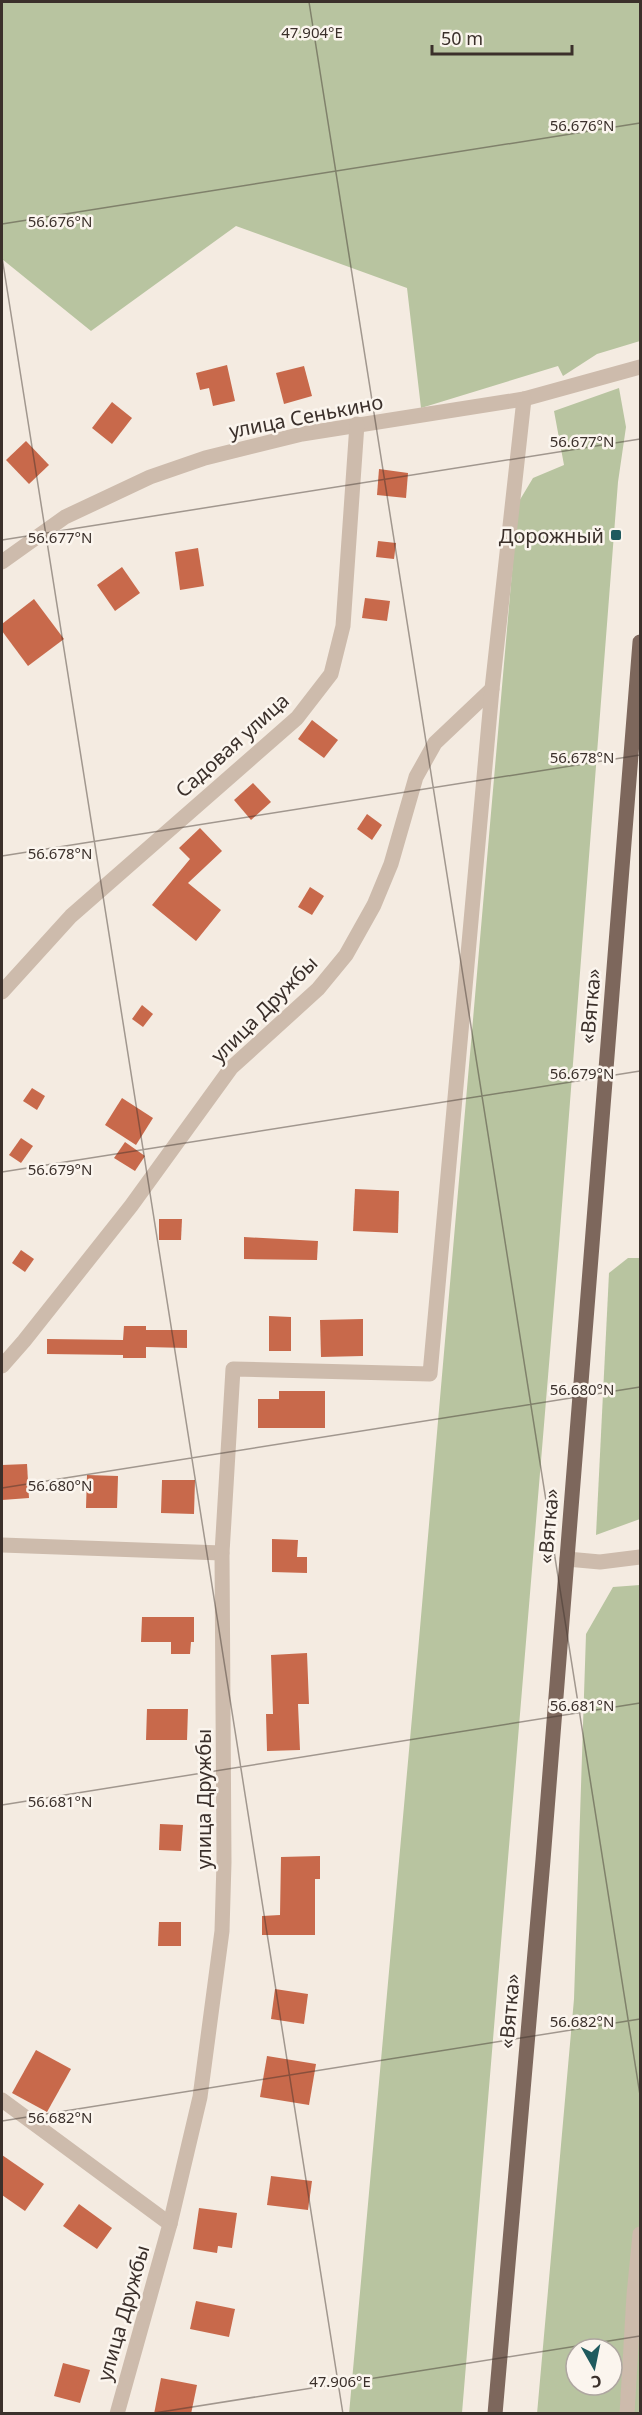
<svg xmlns="http://www.w3.org/2000/svg" width="642" height="2415" viewBox="0 0 642 2415" font-family="'Noto Sans',sans-serif">
<style>
.green{fill:#b8c4a0;fill-rule:evenodd}
.building{fill:#c8694b}
.lines{fill:none;stroke-linecap:round;stroke-linejoin:round}
.minor{stroke:#cdbbac;stroke-width:15}
.major{stroke:#7d675c;stroke-width:15}
.ticks{fill:none;stroke:#3b302b;stroke-width:1.5;stroke-opacity:0.45}
.poi-dot{fill:#1f5a5e;stroke:#fbf5ee;stroke-width:2}
.labels{text-anchor:middle;dominant-baseline:central;stroke-width:5;stroke-linejoin:round;paint-order:stroke}
.street-label{font-size:20px;fill:#3b302b;stroke:#fbf5ee}
.poi-label{font-size:20px;fill:#3b302b;stroke:#fbf5ee;text-anchor:end}
.ticks-label{font-size:15px;text-anchor:middle;fill:#3b302b;stroke:#fbf5ee;stroke-width:5;stroke-linejoin:round;paint-order:stroke}
</style>
<rect width="100%" height="100%" fill="#f4ebe1"/>
<g class="green">
<polygon points="2,2 640,2 640,341 597,354 563,376 558,366 421,408 407,288 236,226 91,331 2,259"/>
<polygon points="619,388 626,427 618,482 559,1244 462,2413 349,2414 418,1651 518,503 533,478 564,465 554,411"/>
<polygon points="628,1258 640,1258 640,1519 596,1535 609,1273"/>
<path d="M640,1585V2413L537,2414L574,1999L586,1634L613,1587ZM576,2349H612V2385H576Z"/>
</g>
<g class="building">
<polygon points="227,365 235,401 213,406 209,388 200,390 196,373"/>
<polygon points="304,366 312,396 284,404 276,373"/>
<polygon points="112,402 132,418 112,444 92,428"/>
<polygon points="26,441 49,465 29,484 6,460"/>
<polygon points="379,469 408,473 406,498 377,495"/>
<polygon points="378,541 396,543 394,559 376,557"/>
<polygon points="198,548 204,586 180,590 175,552"/>
<polygon points="122,567 140,593 115,611 97,585"/>
<polygon points="365,598 390,601 387,621 362,618"/>
<polygon points="34,599 64,639 28,666 2,631 2,624"/>
<polygon points="312,720 338,740 324,758 298,739"/>
<polygon points="253,783 271,802 251,820 234,800"/>
<polygon points="367,814 382,825 372,840 357,829"/>
<polygon points="200,828 222,851 188,883 221,910 196,941 152,905 190,859 179,848"/>
<polygon points="310,887 324,896 312,915 298,907"/>
<polygon points="142,1005 153,1014 143,1027 132,1019"/>
<polygon points="32,1088 45,1096 37,1110 23,1101"/>
<polygon points="122,1098 153,1118 136,1145 105,1125"/>
<polygon points="21,1138 33,1146 21,1163 9,1155"/>
<polygon points="125,1142 145,1156 135,1171 114,1158"/>
<polygon points="355,1189 399,1191 398,1233 353,1231"/>
<polygon points="159,1219 182,1219 181,1240 159,1240"/>
<polygon points="244,1237 318,1241 317,1260 244,1259"/>
<polygon points="21,1250 34,1259 25,1272 12,1263"/>
<polygon points="269,1316 291,1317 291,1351 269,1351"/>
<polygon points="363,1319 363,1356 321,1357 320,1320"/>
<polygon points="124,1326 146,1326 146,1330 187,1330 187,1348 146,1347 146,1358 123,1358 123,1355 47,1354 47,1339 123,1340"/>
<polygon points="279,1391 325,1391 325,1428 258,1428 258,1399 279,1399"/>
<polygon points="27,1464 29,1498 2,1500 2,1465"/>
<polygon points="87,1475 118,1476 117,1508 86,1508"/>
<polygon points="162,1480 195,1480 194,1514 161,1513"/>
<polygon points="272,1539 298,1540 297,1557 307,1557 307,1573 272,1572"/>
<polygon points="142,1617 194,1617 194,1642 191,1642 190,1654 171,1654 171,1642 141,1642"/>
<polygon points="307,1653 309,1704 298,1704 300,1750 267,1751 266,1714 273,1714 271,1655"/>
<polygon points="147,1709 188,1709 187,1740 146,1740"/>
<polygon points="160,1824 183,1825 181,1851 159,1850"/>
<polygon points="320,1856 320,1879 315,1879 315,1935 262,1935 262,1916 280,1915 281,1857"/>
<polygon points="159,1922 181,1922 181,1946 158,1946"/>
<polygon points="275,1989 308,1994 304,2024 271,2019"/>
<polygon points="36,2050 71,2069 47,2112 12,2093"/>
<polygon points="267,2056 316,2064 309,2105 260,2097"/>
<polygon points="2,2155 44,2184 25,2211 2,2195"/>
<polygon points="271,2176 312,2181 308,2210 267,2205"/>
<polygon points="79,2204 112,2228 97,2249 63,2226"/>
<polygon points="199,2208 237,2213 232,2248 218,2246 217,2253 193,2249"/>
<polygon points="196,2301 235,2309 229,2337 190,2329"/>
<polygon points="63,2363 90,2370 80,2403 54,2396"/>
<polygon points="161,2378 197,2385 191,2414 154,2414"/>
</g>
<g class="lines">
<g class="minor">
<polyline points="2,562 65,517 150,477 205,458 302,434 524,399 640,367"/>
<polyline points="2,992 71,916 297,718 331,674 343,626 357,424"/>
<polyline points="2,1366 24,1341 131,1206 231,1068 318,989 346,955 374,905 391,864 416,777 435,743 492,689"/>
<polyline points="2,1545 222,1553"/>
<polyline points="567,1559 600,1562 640,1557"/>
<polyline points="2,2100 170,2224 117,2414"/>
<polyline points="170,2224 200,2097 222,1931 224,1862 222,1553 233,1369 430,1374 492,689 524,399"/>
<polyline points="627,2414 634,2295 640,2234"/>
</g>
<polyline class="major" points="495,2414 543,1860 640,642"/>
</g>
<path class="ticks" d="M309,2L640,2095M2,224L640,123M2,257L343,2414M2,540L640,439M2,856L640,755M2,1172L640,1071M2,1488L640,1387M2,1805L640,1703M2,2121L640,2019M148,2414L640,2336"/>
<rect class="poi-dot" x="610" y="529" width="12" height="12" rx="3"/>
<g class="labels">
<g class="street-label">
<text transform="translate(306 416) rotate(-11)">улица Сенькино</text>
<text transform="translate(232 745) rotate(-42)">Садовая улица</text>
<text transform="translate(590 1006) rotate(-85)">«Вятка»</text>
<text transform="translate(264 1009) rotate(-45)">улица Дружбы</text>
<text transform="translate(548 1526) rotate(-85)">«Вятка»</text>
<text transform="translate(203 1799) rotate(-90)">улица Дружбы</text>
<text transform="translate(509 2011) rotate(-85)">«Вятка»</text>
<text transform="translate(123 2313) rotate(-74)">улица Дружбы</text>
</g>
<g class="poi-label">
<text x="604" y="535">Дорожный</text>
</g>
</g>
<g class="ticks-label">
<text x="312" y="38">47.904°E</text>
<text x="582" y="131">56.676°N</text>
<text x="60" y="227">56.676°N</text>
<text x="582" y="447">56.677°N</text>
<text x="60" y="543">56.677°N</text>
<text x="582" y="763">56.678°N</text>
<text x="60" y="859">56.678°N</text>
<text x="582" y="1079">56.679°N</text>
<text x="60" y="1175">56.679°N</text>
<text x="582" y="1395">56.680°N</text>
<text x="60" y="1491">56.680°N</text>
<text x="582" y="1711">56.681°N</text>
<text x="60" y="1807">56.681°N</text>
<text x="582" y="2027">56.682°N</text>
<text x="60" y="2123">56.682°N</text>
<text x="340" y="2387">47.906°E</text>
</g>
<rect width="642" height="2415" fill="none" stroke="#3b302b" stroke-width="6"/>
<g transform="translate(594 2367) rotate(171)"><circle r="28" fill="#fbf5ee" stroke="#aea6a0" stroke-width="1.5"/>
<path d="M0-4.5L10 22L0 15L-10 22Z" fill="#1f5a5e"/>
<text y="-9" font-size="16" font-weight="bold" text-anchor="middle" fill="#3b302b">С</text>
</g>
<path d="M432 45v9h140v-9" fill="none" stroke="#3b302b" stroke-width="3"/>
<text x="441" y="45" font-size="18" fill="#3b302b" stroke="#fbf5ee" stroke-width="4.5" paint-order="stroke">50 m</text>
</svg>
